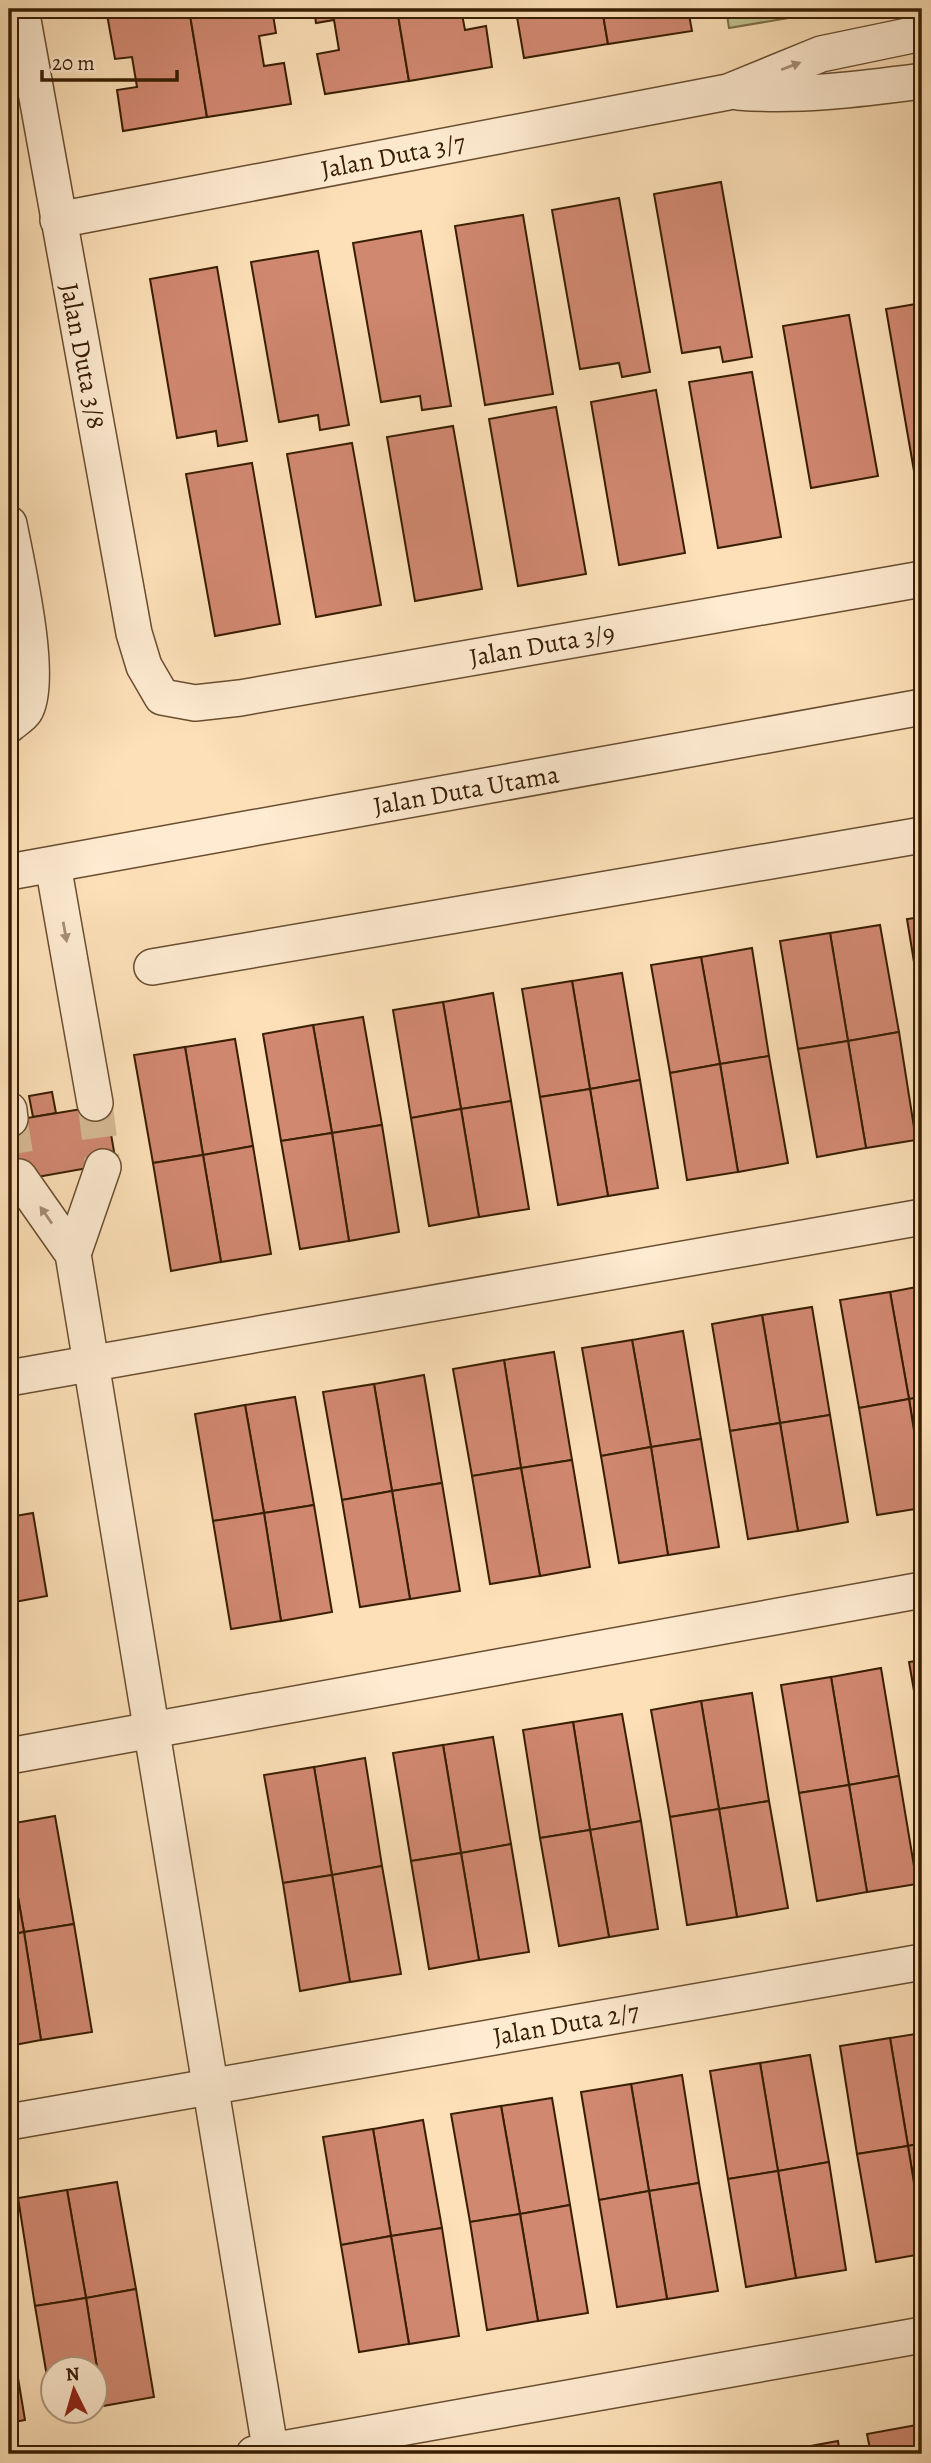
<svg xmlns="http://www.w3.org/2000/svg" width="931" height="2463" viewBox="0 0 931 2463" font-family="Alegreya,serif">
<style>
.green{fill:#bfc28f;stroke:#7c7049;stroke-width:2}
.building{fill:#d18871;stroke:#381e03;stroke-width:2}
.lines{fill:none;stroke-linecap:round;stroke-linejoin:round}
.minor-tunnel{stroke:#d6b994;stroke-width:35;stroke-dasharray:35 18;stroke-linecap:butt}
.minor-casing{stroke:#694e30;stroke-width:38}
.minor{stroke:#feebd1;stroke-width:35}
.oneway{fill:#a58f74}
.labels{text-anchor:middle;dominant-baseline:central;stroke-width:7;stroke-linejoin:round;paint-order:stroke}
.street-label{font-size:26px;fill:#381e03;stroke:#feebd1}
</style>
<rect width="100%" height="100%" fill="#fde0b8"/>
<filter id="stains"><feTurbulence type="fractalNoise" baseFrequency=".00286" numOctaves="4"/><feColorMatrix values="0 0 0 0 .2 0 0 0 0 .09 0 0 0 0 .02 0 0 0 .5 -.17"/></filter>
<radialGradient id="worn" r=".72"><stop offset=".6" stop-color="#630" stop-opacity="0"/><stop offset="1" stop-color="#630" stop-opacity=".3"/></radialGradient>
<polygon class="green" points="726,9 842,9 729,28"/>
<g class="building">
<polygon points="106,9 189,9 207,117 123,131 117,90 137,87 132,57 115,59"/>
<polygon points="189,9 272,9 276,33 259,36 264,66 284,63 291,104 207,117"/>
<polygon points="314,9 397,9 409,81 325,94 317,54 339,50 334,20 316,23"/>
<polygon points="397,9 461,9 465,30 486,26 492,67 409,81"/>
<polygon points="537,9 602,9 608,44 524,58 517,17 538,14"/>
<polygon points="602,9 688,9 692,31 608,44"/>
<polygon points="721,182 752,357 723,362 720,347 682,353 654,194"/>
<polygon points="619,198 650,372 622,377 619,363 580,369 552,210"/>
<polygon points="523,215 553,394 485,405 455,226"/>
<polygon points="421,231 451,406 422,410 420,396 381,402 353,243"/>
<polygon points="318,251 349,425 320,430 318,415 279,422 251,262"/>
<polygon points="217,267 247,441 218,446 216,431 177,438 150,279"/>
<polygon points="922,303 922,469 914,471 886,309"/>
<polygon points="849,315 878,476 811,488 783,326"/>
<polygon points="752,372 781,537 718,548 689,382"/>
<polygon points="656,390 685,553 619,565 591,402"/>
<polygon points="556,407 586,574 518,586 489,419"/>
<polygon points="453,426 482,589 415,601 387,437"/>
<polygon points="352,443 381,605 316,617 287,454"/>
<polygon points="252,463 280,624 215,636 186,474"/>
<polygon points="922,917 922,1011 907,919"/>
<polygon points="880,925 899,1032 848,1041 830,933"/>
<polygon points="830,933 848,1041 798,1049 780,941"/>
<polygon points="752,948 769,1056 720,1064 701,957"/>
<polygon points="701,957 720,1064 670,1073 651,965"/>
<polygon points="622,973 640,1080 590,1089 572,981"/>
<polygon points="572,981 590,1089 540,1097 522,989"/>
<polygon points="493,993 511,1101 461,1109 443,1002"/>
<polygon points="443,1002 461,1109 411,1118 393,1010"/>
<polygon points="363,1017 382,1125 332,1133 313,1025"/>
<polygon points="313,1025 332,1133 281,1141 263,1034"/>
<polygon points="899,1032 916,1140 866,1148 848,1041"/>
<polygon points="235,1039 253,1146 203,1155 185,1047"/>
<polygon points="848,1041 866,1148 817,1157 798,1049"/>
<polygon points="185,1047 203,1155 153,1163 134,1055"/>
<polygon points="769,1056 788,1163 738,1172 720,1064"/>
<polygon points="720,1064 738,1172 687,1180 670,1073"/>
<polygon points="640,1080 658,1188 608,1196 590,1089"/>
<polygon points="590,1089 608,1196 558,1205 540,1097"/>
<polygon points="52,1092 56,1113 33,1117 29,1096"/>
<polygon points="511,1101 529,1209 479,1217 461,1109"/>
<polygon points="106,1105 116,1163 9,1182 9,1121"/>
<polygon points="461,1109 479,1217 429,1226 411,1118"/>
<polygon points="382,1125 399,1232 349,1241 332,1133"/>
<polygon points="332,1133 349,1241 300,1249 281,1141"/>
<polygon points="253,1146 271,1254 221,1262 203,1155"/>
<polygon points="203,1155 221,1262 171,1271 153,1163"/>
<polygon points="922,1286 922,1397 909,1399 890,1292"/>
<polygon points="890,1292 909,1399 859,1408 840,1300"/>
<polygon points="812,1307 830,1415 780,1423 762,1315"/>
<polygon points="762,1315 780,1423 730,1431 712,1324"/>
<polygon points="683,1331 701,1439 651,1447 632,1340"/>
<polygon points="632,1340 651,1447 601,1456 582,1348"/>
<polygon points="554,1352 572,1460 521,1468 504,1360"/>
<polygon points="504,1360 521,1468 472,1476 453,1369"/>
<polygon points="424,1375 442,1483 392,1491 374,1384"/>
<polygon points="374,1384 392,1491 342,1500 323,1392"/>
<polygon points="295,1397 314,1505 264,1513 245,1405"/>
<polygon points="922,1397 922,1481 909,1399"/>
<polygon points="909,1399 922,1481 922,1508 877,1515 859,1408"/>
<polygon points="245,1405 264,1513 213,1521 195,1414"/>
<polygon points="830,1415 848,1522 798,1531 780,1423"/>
<polygon points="780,1423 798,1531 748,1539 730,1431"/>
<polygon points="701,1439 719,1547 668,1555 651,1447"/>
<polygon points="651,1447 668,1555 619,1563 601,1456"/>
<polygon points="572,1460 590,1567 540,1576 521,1468"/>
<polygon points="521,1468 540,1576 490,1584 472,1476"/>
<polygon points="442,1483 460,1591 410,1599 392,1491"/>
<polygon points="392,1491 410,1599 360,1607 342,1500"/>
<polygon points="314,1505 332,1612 281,1621 264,1513"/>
<polygon points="33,1513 47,1596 9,1603 9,1517"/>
<polygon points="264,1513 281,1621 231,1629 213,1521"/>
<polygon points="922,1660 922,1737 909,1662"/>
<polygon points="881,1668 899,1776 849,1785 831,1677"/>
<polygon points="831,1677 849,1785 799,1793 781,1685"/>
<polygon points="752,1693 769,1801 719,1809 701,1701"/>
<polygon points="701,1701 719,1809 670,1817 651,1710"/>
<polygon points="622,1714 641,1821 590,1830 573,1722"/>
<polygon points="573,1722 590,1830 540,1838 523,1730"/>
<polygon points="493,1737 511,1844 461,1853 443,1745"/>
<polygon points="443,1745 461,1853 411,1861 393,1753"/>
<polygon points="365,1758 382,1866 332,1875 314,1767"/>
<polygon points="314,1767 332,1875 283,1883 264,1775"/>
<polygon points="899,1776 917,1884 867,1892 849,1785"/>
<polygon points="849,1785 867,1892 817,1901 799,1793"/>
<polygon points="769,1801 788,1908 737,1917 719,1809"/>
<polygon points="719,1809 737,1917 687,1925 670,1817"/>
<polygon points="55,1816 74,1924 24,1932 9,1845 9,1824"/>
<polygon points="641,1821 658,1929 609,1937 590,1830"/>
<polygon points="590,1830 609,1937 559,1946 540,1838"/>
<polygon points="511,1844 529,1952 479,1960 461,1853"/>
<polygon points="9,1845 24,1932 9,1935"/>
<polygon points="461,1853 479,1960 429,1969 411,1861"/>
<polygon points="382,1866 401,1974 350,1982 332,1875"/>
<polygon points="332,1875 350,1982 300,1991 283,1883"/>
<polygon points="74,1924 92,2032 41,2040 24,1932"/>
<polygon points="24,1932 41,2040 9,2046 9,1935"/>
<polygon points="922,2033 922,2143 908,2146 890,2038"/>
<polygon points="890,2038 908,2146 857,2154 840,2046"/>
<polygon points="810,2055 829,2162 778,2171 760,2063"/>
<polygon points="760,2063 778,2171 728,2179 710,2071"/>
<polygon points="682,2075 699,2183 649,2191 631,2084"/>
<polygon points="631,2084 649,2191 599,2200 581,2092"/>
<polygon points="552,2098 570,2205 520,2214 501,2106"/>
<polygon points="501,2106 520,2214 470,2222 451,2114"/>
<polygon points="423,2120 442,2228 391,2236 373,2129"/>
<polygon points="373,2129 391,2236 341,2245 323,2137"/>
<polygon points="922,2143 922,2232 908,2146"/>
<polygon points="908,2146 922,2232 922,2254 876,2262 857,2154"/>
<polygon points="829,2162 846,2270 796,2278 778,2171"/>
<polygon points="778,2171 796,2278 746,2287 728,2179"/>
<polygon points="117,2182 136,2289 86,2298 67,2190"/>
<polygon points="699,2183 718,2291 667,2299 649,2191"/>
<polygon points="67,2190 86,2298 35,2306 18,2198"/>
<polygon points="649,2191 667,2299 617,2307 599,2200"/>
<polygon points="570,2205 588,2313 538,2321 520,2214"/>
<polygon points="520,2214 538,2321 487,2330 470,2222"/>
<polygon points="442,2228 459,2336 409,2344 391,2236"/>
<polygon points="391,2236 409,2344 359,2352 341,2245"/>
<polygon points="136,2289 154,2397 103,2406 86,2298"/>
<polygon points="86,2298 103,2406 94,2407 94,2368 52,2368 52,2406 35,2306"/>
<polygon points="9,2324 25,2420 9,2423"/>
<polygon points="922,2424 922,2454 871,2454 867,2434"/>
<polygon points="838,2441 840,2454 772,2454 772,2453"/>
</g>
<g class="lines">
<g class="minor-tunnel">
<polyline points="95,1103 103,1167"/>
<polyline points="10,1119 19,1177"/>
</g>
<defs>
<g id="minor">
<polyline points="21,9 134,633 144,666 162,697 195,703 240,698 922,579"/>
<path d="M738,92C800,97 861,89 922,81"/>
<polyline points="58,220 728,92 821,54 922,33"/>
<path d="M9,524C16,561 44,681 25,711C22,716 13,721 9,725"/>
<polyline points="53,865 95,1103"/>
<polyline points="9,872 922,707"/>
<polyline points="152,967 922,835"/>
<polyline points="9,1110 10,1119"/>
<polyline points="19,1177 73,1254 271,2454"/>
<polyline points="73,1254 103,1167"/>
<polyline points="9,1378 922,1217"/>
<polyline points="9,1756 922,1590"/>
<polyline points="9,2122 922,1962"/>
<polyline points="254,2454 922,2335"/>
</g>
</defs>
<use href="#minor" class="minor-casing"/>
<use href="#minor" class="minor"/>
</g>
<defs><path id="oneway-solid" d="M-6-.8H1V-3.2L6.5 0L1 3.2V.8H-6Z" transform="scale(1.75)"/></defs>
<g class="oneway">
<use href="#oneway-solid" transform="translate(791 66) rotate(-21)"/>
<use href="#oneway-solid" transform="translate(65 932) rotate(80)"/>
<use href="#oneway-solid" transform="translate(46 1215) rotate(-125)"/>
</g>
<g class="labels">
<g class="street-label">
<text transform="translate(393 156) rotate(-11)">Jalan Duta 3/7</text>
<text transform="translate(83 356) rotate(79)">Jalan Duta 3/8</text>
<text transform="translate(542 645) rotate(-10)">Jalan Duta 3/9</text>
<text transform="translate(466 790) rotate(-10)">Jalan Duta Utama</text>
<text transform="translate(566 2024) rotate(-10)">Jalan Duta 2/7</text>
</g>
</g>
<rect width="931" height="2463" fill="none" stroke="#fde0b8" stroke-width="35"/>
<rect x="10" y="10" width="910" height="2442" fill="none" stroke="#381e03" stroke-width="3.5"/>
<rect x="18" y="18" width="896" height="2428" fill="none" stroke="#381e03" stroke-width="2"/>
<g transform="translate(74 2390) rotate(355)"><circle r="33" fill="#feebd1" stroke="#af997f" stroke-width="2"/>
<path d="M0-5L12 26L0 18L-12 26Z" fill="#8f2418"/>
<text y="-10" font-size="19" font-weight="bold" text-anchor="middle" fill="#381e03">N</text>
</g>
<path d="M42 70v10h135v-10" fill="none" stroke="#381e03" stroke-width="3.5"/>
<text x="52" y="70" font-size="21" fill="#381e03" stroke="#feebd1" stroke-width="5" paint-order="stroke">20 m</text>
<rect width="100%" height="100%" filter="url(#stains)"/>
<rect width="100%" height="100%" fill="url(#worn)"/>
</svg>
